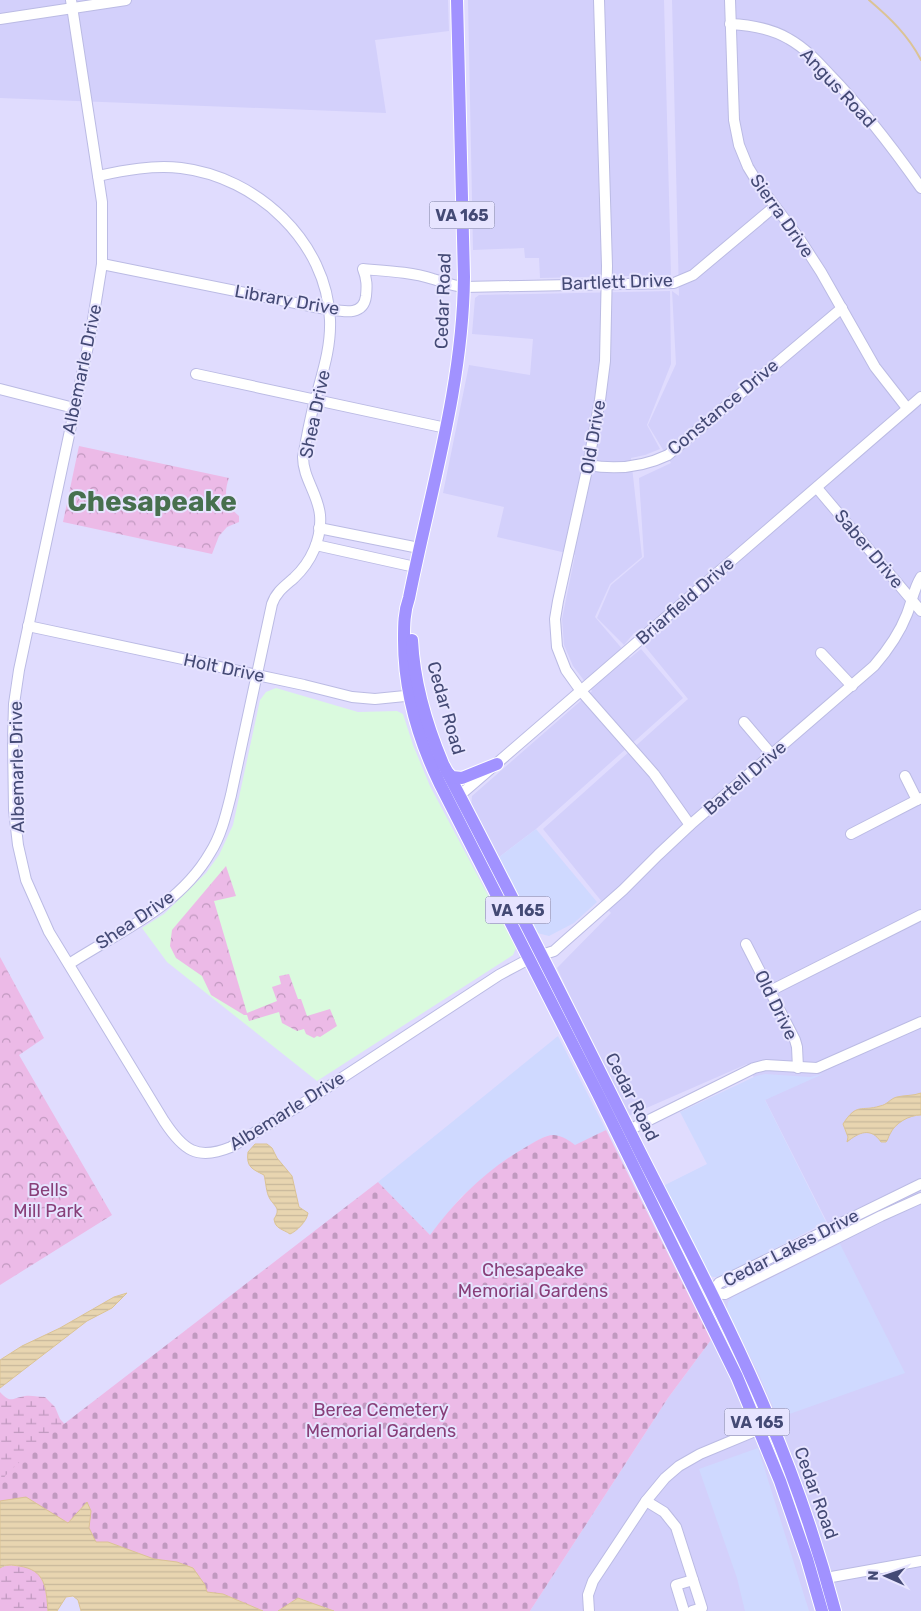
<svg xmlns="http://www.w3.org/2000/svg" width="921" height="1611" viewBox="0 0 921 1611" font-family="Rubik,sans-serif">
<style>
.residential{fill:#d3d0fb}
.commercial{fill:#cfd9ff}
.education{fill:#dafade}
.forest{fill:url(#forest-crowns)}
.wetland{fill:url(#wetland-marsh)}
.cemetery{fill:url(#cemetery-stones)}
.water{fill:url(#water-rules);stroke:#dbc395}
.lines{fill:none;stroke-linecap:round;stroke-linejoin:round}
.stream{stroke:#dbc395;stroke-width:2}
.minor-casing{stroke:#bbbbe4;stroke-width:12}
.major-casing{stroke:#fff;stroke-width:14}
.minor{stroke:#fff;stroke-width:10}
.major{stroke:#a192ff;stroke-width:12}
.labels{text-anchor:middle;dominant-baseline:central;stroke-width:4;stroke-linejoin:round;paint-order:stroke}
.shield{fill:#e7e4ff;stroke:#75789e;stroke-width:1}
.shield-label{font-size:16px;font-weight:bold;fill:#444a75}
.street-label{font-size:18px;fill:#444a75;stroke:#e7e4ff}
.park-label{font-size:18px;fill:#883f79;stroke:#e7e4ff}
.town-label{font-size:28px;font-weight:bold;fill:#47704e;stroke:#e7e4ff}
</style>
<defs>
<pattern id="forest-crowns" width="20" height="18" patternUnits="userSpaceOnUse" patternTransform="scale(1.25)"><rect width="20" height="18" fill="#ecbae7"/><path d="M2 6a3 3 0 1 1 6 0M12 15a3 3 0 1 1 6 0" fill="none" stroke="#c199c0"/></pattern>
<pattern id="wetland-marsh" width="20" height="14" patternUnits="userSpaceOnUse" patternTransform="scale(1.25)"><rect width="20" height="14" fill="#ecbae7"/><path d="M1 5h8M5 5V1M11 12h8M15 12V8" fill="none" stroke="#c199c0"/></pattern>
<pattern id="cemetery-stones" width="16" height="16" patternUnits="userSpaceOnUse" patternTransform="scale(1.25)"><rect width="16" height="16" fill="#ecbae7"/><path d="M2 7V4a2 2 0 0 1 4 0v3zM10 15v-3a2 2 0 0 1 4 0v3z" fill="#c199c0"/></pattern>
<pattern id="water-rules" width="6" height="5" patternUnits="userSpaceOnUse" patternTransform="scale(1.25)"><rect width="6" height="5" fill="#e8d5b0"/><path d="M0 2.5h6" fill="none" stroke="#c8b89b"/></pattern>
</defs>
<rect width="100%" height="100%" fill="#e0dcfe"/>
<g class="residential">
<polygon points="0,0 448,0 449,31 375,40 386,113 0,98"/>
<polygon points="468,0 664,0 671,275 540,278 539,258 525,258 524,248 473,250"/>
<polygon points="672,0 921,0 921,1611 530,1611 668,1398 711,1340 714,1297 835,1238 747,1064 626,1117 557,968 611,913 543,829 688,699 634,633 624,645 597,618 611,585 644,557 639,478 671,463 648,425 676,364 672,291 679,296"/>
<polygon points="670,291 671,364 647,425 660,449 645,455 631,458 642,557 610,584 595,617 630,658 641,649 683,698 536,829 498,858 471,806 472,796 592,691 573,666 564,645 562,619 575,555 497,537 504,507 443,493 469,365 530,375 533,339 472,334 475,298 479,295"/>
</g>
<g class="commercial">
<polygon points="536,829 597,902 574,923 549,936 537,933 498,858"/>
<polygon points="558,1036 606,1130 575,1146 570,1142 549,1136 544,1137 519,1151 501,1163 461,1197 430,1235 378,1182"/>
<polygon points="765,1074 810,1077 823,1074 765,1100 826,1222 763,1255 719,1277 713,1277 707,1274 663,1186 707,1164 680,1112 756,1076"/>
<polygon points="840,1244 905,1373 778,1418 757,1370 727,1310 728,1302 733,1297"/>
<polygon points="758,1448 809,1611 745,1611 737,1578 699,1469"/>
</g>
<polygon class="education" points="276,688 358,712 397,711 403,714 413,745 430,786 516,948 513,955 317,1081 167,962 142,928 164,914 206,873 219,855 233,825 260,700 266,692"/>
<g class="forest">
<path d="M79,446L229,478C223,495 226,505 239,516V522L227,527L219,536L212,554L63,522Z"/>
<polygon points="226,866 236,896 214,901 247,1013 277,1001 272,987 281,984 279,976 289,974 298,999 301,999 307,1016 330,1009 337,1026 320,1037 317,1036 314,1038 306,1034 304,1029 297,1031 282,1023 279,1012 249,1021 247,1015 244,1015 211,995 202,976 176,958 170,946 172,930"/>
<polygon points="0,957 44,1038 19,1055 112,1215 0,1285"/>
</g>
<g class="wetland">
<path d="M0,1392C11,1404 12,1398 25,1396C31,1395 39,1397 45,1397L55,1407L60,1419L75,1435L0,1501Z"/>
<path d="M9,1565C15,1566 24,1566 30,1568C47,1575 46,1595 48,1611H0V1568Z"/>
</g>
<path class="cemetery" d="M606,1130L711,1340L668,1398L530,1611H329L326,1607H313L310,1602L299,1598L288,1604L284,1611H248L0,1503V1488L5,1476L38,1444L378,1182L430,1235C457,1199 487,1169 526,1147C535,1142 544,1135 554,1135C562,1136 569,1140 575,1145Z"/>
<g class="water">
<path d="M921,1093V1115C909,1115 895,1123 890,1134C888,1137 888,1140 886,1142H881C871,1127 859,1132 847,1142L848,1137L843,1124C857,1102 861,1112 880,1106C887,1105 891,1098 897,1097C905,1095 913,1096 921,1093Z"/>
<path d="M255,1144H267L272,1148L277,1158L292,1176L299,1207L308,1213C307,1221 297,1231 290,1234C283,1229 275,1229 274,1219C281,1208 275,1207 270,1199C266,1193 266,1182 264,1175C252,1169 246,1167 248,1152Z"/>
<polygon points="127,1293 112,1308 87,1321 0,1388 0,1360 22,1346 60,1328 114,1297"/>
<path d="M26,1497L68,1523L87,1502L91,1511L89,1528L96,1542H108L154,1559L177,1562L193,1568L205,1585L207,1592L223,1594L263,1611H81L78,1600L73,1596L66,1597L57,1611H48C46,1588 46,1570 19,1566C12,1565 6,1564 0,1568V1501Z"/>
<polygon points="298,1598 334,1611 278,1611"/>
</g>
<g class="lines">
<path class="stream" d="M869,0C890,18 908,35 921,60"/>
<defs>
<g id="minor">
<path d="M71,0L102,202V264L91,332L19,670L14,704L13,740L14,810L18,845L26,880L49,932L164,1121C183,1150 197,1161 231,1147L302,1104L499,975L529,959L554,951L564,942L623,890L658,855L690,825L874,666C887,651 900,632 907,614C912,601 914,588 921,577"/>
<polyline points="599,0 607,266 605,361 600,400 588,465 558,601 555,619 557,647 566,670 581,691 654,774 690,825"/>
<polyline points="730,0 734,120 739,145 748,167 759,185 799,238 821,272 875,367 907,408"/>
<polyline points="0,19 126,0"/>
<path d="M730,24C751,25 771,28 789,39C805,48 817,61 829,74C863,109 893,148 921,188"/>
<path d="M102,264L320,308C336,309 363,320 366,296C367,286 367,279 363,269C386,271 411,272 433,279C444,282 452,286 464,287L674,283L693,275L774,207"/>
<polyline points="196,374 446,428"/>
<polyline points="0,389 74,408"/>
<path d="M588,465C616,470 643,467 668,455L842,308"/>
<polyline points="817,488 921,611"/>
<polyline points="319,528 419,548"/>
<polyline points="316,545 415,567"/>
<polyline points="28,626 304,685 352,697 375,699 415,695"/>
<polyline points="821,653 852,686"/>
<polyline points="744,722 772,755"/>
<polyline points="905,776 917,800"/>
<polyline points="453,796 459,796 921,397"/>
<polyline points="851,834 921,798"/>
<polyline points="746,944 795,1040 797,1047 798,1068"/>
<path d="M69,964C118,932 179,907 210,853C221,836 226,815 231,795L272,604C276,592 285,586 294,578C311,562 322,539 320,515C318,494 303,478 303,457C307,437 310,417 316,397C323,371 331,347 330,320C327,242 257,177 181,168C153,165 125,170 98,176"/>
<polyline points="770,991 921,915"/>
<polyline points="622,1130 629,1130 754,1068 766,1065 817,1068 921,1022"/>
<polyline points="711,1293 719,1283 921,1184"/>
<polyline points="711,1293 725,1294 881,1216 921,1198"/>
<polyline points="646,1501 664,1512 676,1527 702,1608 692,1611"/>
<polyline points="820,1582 826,1578 921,1561"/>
<polyline points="589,1611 588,1595 593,1581 646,1501 665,1478 679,1466 700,1454 772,1424"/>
<polyline points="684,1611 676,1585 693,1580"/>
</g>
<g id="major">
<path d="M457,0L464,277C463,386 430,492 409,598C404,612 404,625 404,640C404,691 418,739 440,784L598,1094L737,1377L780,1481L807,1559L822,1611"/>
<path d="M412,640C414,682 427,726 443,764C511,893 576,1023 641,1154C684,1239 729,1324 766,1411C794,1476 817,1543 835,1611"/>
<polyline points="447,772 452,777 462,778 497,764"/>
</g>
</defs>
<use href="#minor" class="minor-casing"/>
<use href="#major" class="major-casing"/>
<use href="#minor" class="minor"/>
<use href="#major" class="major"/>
</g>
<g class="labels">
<g class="shield">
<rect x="429.5" y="201.5" width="65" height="27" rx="4"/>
<rect x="485.5" y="896.5" width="65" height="27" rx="4"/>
<rect x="724.5" y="1408.5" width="65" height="27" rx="4"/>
</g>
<g class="shield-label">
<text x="462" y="215">VA 165</text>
<text x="518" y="910">VA 165</text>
<text x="757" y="1422">VA 165</text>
</g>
<g class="street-label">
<text transform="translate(838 88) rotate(47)">Angus Road</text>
<text transform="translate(782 216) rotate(55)">Sierra Drive</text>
<text transform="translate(617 282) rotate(-2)">Bartlett Drive</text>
<text transform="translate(287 300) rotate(10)">Library Drive</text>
<text transform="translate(443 301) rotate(-88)">Cedar Road</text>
<text transform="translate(82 369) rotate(-78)">Albemarle Drive</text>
<text transform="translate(723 407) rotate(-40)">Constance Drive</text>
<text transform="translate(315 414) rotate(-78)">Shea Drive</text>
<text transform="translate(593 437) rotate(-80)">Old Drive</text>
<text transform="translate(869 549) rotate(50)">Saber Drive</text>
<text transform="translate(685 601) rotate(-41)">Briarfield Drive</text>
<text transform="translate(224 668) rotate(12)">Holt Drive</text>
<text transform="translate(446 708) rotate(74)">Cedar Road</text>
<text transform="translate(17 767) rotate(-91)">Albemarle Drive</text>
<text transform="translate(745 778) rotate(-41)">Bartell Drive</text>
<text transform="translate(135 920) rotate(-34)">Shea Drive</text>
<text transform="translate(776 1005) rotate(64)">Old Drive</text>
<text transform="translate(632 1097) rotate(63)">Cedar Road</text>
<text transform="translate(287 1111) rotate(-32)">Albemarle Drive</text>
<text transform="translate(791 1248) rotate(-27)">Cedar Lakes Drive</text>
<text transform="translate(816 1493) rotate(70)">Cedar Road</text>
</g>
<g class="park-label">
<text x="48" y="1190">Bells<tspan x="48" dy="21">Mill Park</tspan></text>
<text x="533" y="1270">Chesapeake<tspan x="533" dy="21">Memorial Gardens</tspan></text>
<text x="381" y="1410">Berea Cemetery<tspan x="381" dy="21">Memorial Gardens</tspan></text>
</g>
<g class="town-label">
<text x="152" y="501">Chesapeake</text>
</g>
</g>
<g transform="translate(886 1576) rotate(272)" stroke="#e7e4ff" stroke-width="4" paint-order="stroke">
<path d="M0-4L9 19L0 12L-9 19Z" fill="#444a75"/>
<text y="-8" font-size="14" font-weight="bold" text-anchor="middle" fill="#444a75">N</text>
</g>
</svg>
